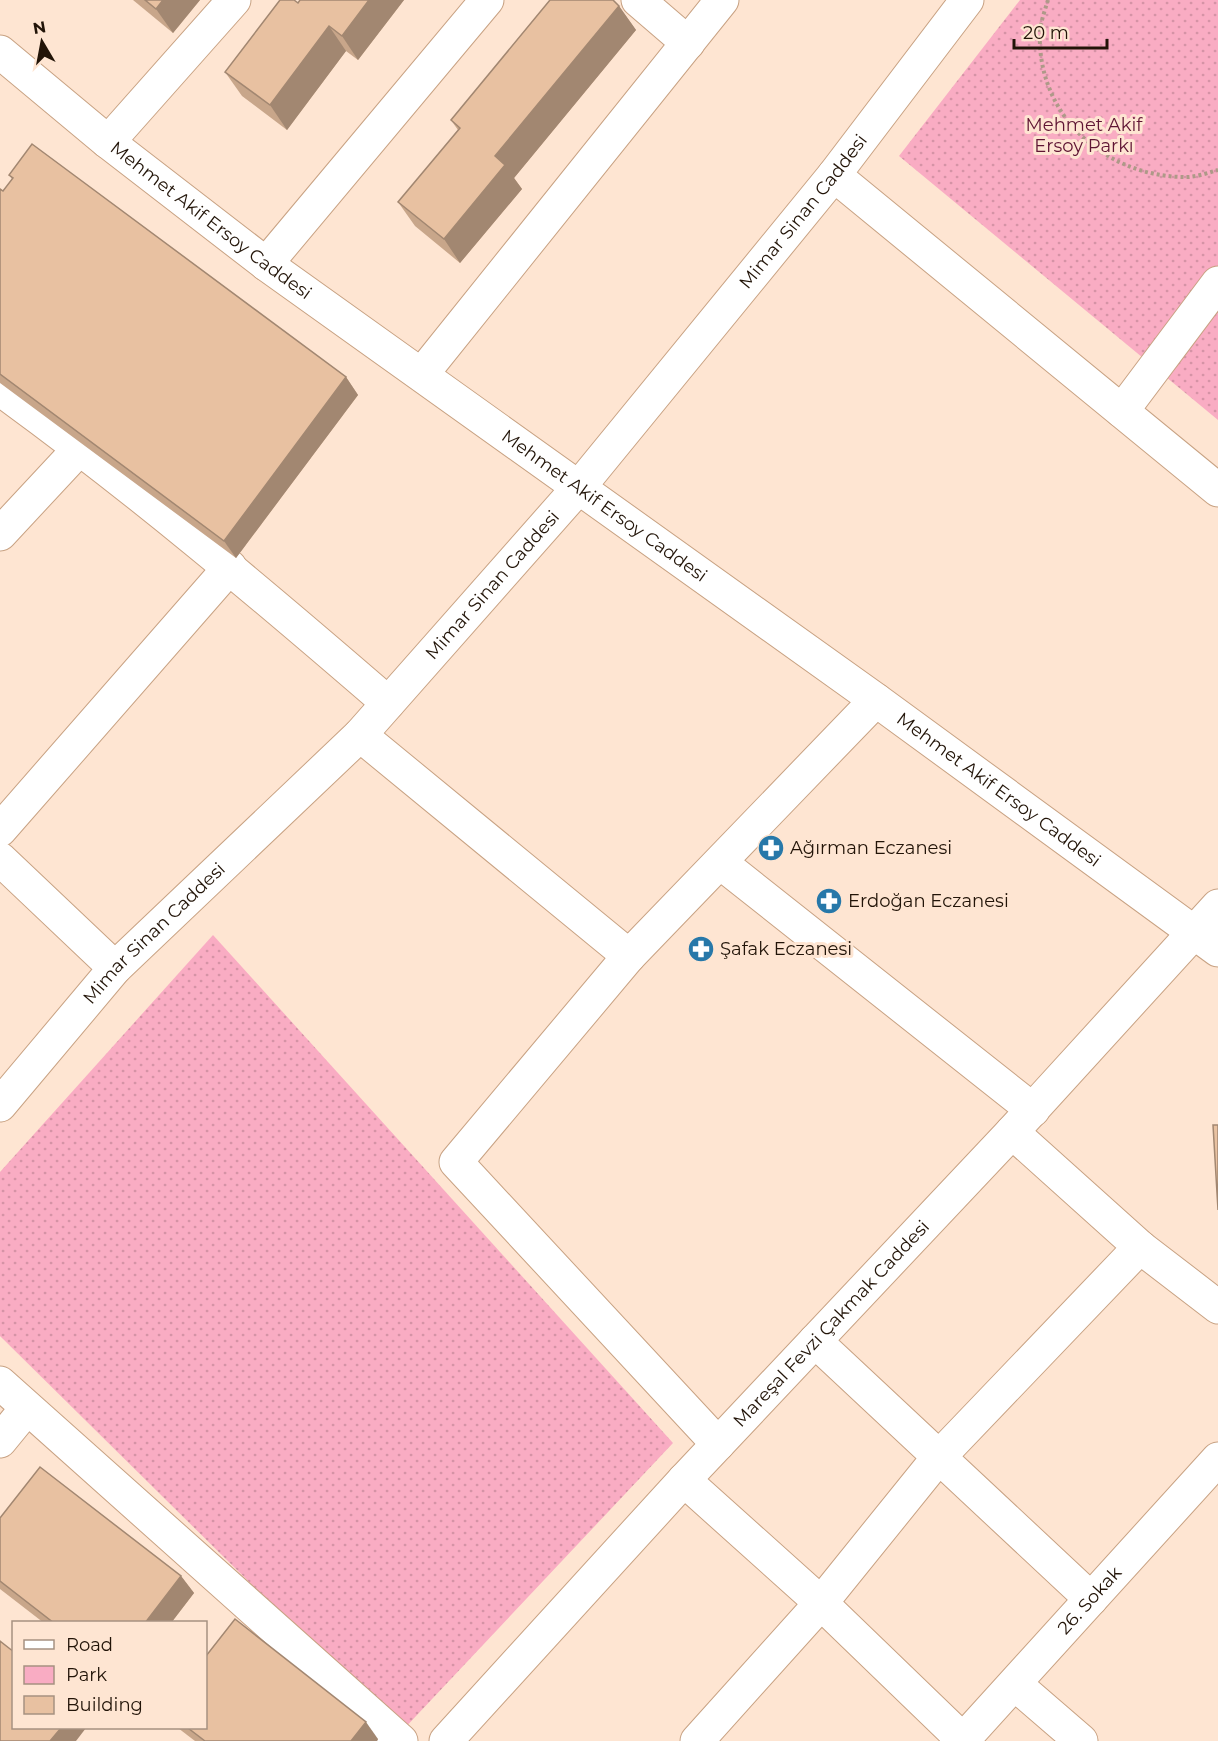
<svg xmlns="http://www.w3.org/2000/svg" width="1218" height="1741" viewBox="0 0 1218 1741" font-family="Montserrat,sans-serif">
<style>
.green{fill:url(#green-dots)}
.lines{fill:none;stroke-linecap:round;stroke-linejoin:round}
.street-casing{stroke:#c8a283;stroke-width:35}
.secondary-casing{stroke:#c8a283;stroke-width:35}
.path{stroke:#ae9988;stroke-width:4;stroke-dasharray:3 3;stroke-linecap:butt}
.street{stroke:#fff;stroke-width:33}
.secondary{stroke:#fff;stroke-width:33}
.wall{fill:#c8a68a}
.shaded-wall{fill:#a28771}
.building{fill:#e8c1a1;stroke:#a28771;stroke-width:1.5}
.labels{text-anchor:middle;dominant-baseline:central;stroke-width:6;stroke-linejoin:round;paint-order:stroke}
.park-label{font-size:18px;fill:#5f1433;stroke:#fee5d2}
.street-label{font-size:18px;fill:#221408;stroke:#fee5d2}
.poi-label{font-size:18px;fill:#221408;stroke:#fee5d2;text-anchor:start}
</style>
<defs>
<pattern id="green-dots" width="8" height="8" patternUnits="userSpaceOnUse" patternTransform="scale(1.5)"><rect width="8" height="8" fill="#f9acc3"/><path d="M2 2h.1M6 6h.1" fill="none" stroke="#d593a6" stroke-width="1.8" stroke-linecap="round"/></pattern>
</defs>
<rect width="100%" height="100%" fill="#fee5d2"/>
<g class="green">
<polygon points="1020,0 1218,0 1218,420 899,156"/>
<polygon points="213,935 673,1443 401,1732 0,1336 0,1172"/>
</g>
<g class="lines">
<defs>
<g id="street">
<polyline points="638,0 688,43"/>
<polyline points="108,142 234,0"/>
<polyline points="834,175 1218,490"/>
<polyline points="266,264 487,0"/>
<polyline points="422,374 722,0"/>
<path d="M0,389C135,487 262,594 388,703"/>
<polyline points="1122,411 1218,283"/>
<polyline points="0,534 81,447"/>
<polyline points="360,735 629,956 876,700"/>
<polyline points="0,830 230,567"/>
<polyline points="0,859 115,968"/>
<polyline points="721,863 1033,1110"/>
<polyline points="629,956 456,1162 718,1444"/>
<polyline points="1140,1247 1218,1307"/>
<polyline points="815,1341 1091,1599"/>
<polyline points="0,1383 401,1741"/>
<polyline points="0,1441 27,1408"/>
<polyline points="684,1480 821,1603 963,1740"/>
<polyline points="1015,1684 1081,1741"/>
<polyline points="697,1741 821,1603 938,1458 1140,1247 1012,1132"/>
<path id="s1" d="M962,1741L1218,1459"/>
</g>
<g id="secondary">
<path id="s2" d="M0,52L108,142L266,264L876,700L1218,950"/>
<path id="s3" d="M0,1105L115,968L360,735L579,487L834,175L967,0"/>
<path id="s4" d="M446,1741L684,1480L1012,1132L1218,906"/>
</g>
</defs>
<use href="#street" class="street-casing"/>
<use href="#secondary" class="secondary-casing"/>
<path class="path" d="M1048,0C1045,10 1041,21 1040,31C1036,114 1103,175 1182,177C1194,178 1207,173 1218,170"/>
<use href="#street" class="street"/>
<use href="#secondary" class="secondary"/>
</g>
<g class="wall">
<polygon points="133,0 200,0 173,33"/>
<polygon points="404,0 358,60 346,51 287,130 242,96 225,72 298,3"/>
<polygon points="619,6 636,30 514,178 522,189 460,263 415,226 398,202 458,130 451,120"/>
<polygon points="9,175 346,377 358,395 236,558 0,383 0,189 3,191 12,179"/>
<polygon points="0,1518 181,1576 194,1593 171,1623 44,1623 0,1589"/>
<polygon points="178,1728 206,1728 378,1739 377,1741 195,1741"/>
</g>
<g class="shaded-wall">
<polygon points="163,0 200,0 173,33 156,9"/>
<polygon points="369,0 404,0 358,60 342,36"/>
<polygon points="619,6 636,30 514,178 522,189 460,263 444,239 495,156"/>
<polygon points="329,26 346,51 287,130 270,105"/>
<polygon points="346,377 358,395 236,558 224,541"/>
<polygon points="181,1576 194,1593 171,1623 145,1623"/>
<polygon points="366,1722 378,1739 377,1741 351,1741"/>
<polygon points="61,1728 86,1728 76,1741 50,1741"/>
</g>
<g class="building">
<polygon points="145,0 163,0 156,9"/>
<polygon points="280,0 294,0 298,3 300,0 369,0 342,36 329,26 270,105 225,72"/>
<polygon points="550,0 613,0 619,6 495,156 505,165 444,239 398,202 460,128 451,120"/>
<polygon points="32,144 346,377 224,541 0,374 0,189 3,191 13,178 9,175"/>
<polygon points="1213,1125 1218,1125 1218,1210"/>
<polygon points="40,1467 181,1576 145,1623 54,1623 0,1581 0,1518"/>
<polygon points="235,1619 366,1722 351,1741 205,1741 188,1728 206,1728 206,1656"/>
<polygon points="0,1641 14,1652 14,1728 61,1728 50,1741 0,1741"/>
</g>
<defs>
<symbol id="pharmacy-disc" viewBox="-11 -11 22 22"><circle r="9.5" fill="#2778a9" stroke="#fee5d2"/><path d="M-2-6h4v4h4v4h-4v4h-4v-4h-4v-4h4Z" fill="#fff"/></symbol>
</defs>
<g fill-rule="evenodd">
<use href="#pharmacy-disc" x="756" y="833" width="30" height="30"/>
<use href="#pharmacy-disc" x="814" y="886" width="30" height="30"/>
<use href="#pharmacy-disc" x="686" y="934" width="30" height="30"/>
</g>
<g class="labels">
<g class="park-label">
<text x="1084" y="125">Mehmet Akif<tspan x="1084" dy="21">Ersoy Parkı</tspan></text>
</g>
<g class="street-label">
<text stroke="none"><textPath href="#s3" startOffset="1203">Mimar Sinan Caddesi</textPath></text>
<text stroke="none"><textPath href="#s2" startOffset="270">Mehmet Akif Ersoy Caddesi</textPath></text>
<text stroke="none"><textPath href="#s2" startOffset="756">Mehmet Akif Ersoy Caddesi</textPath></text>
<text stroke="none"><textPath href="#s3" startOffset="717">Mimar Sinan Caddesi</textPath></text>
<text stroke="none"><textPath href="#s2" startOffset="1242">Mehmet Akif Ersoy Caddesi</textPath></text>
<text stroke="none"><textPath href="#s3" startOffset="231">Mimar Sinan Caddesi</textPath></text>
<text stroke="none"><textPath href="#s4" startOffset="568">Mareşal Fevzi Çakmak Caddesi</textPath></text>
<text stroke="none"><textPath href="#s1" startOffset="190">26. Sokak</textPath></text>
</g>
<g class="poi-label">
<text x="790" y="848">Ağırman Eczanesi</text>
<text x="848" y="901">Erdoğan Eczanesi</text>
<text x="720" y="949">Şafak Eczanesi</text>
</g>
</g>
<rect x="12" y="1621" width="195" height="108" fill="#fee5d2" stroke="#a69181" stroke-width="1.5"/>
<rect x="24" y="1640" width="30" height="9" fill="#ffffff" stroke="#a69181" stroke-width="1.5"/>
<text x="66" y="1651" font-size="18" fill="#221408">Road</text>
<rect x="24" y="1666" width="30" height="18" fill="#f9acc3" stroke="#a69181" stroke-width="1.5"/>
<text x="66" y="1681" font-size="18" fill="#221408">Park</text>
<rect x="24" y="1696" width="30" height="18" fill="#e8c1a1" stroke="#a69181" stroke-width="1.5"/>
<text x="66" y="1711" font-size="18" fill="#221408">Building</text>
<g transform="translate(42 42) rotate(350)" stroke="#fee5d2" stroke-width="4.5" paint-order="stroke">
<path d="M0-4.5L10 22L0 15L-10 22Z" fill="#221408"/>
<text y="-9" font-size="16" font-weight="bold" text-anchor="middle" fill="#221408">N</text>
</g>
<path d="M1014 39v9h93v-9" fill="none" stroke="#221408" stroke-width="3"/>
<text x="1023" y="39" font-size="18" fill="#221408" stroke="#fee5d2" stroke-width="4.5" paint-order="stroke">20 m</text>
</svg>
